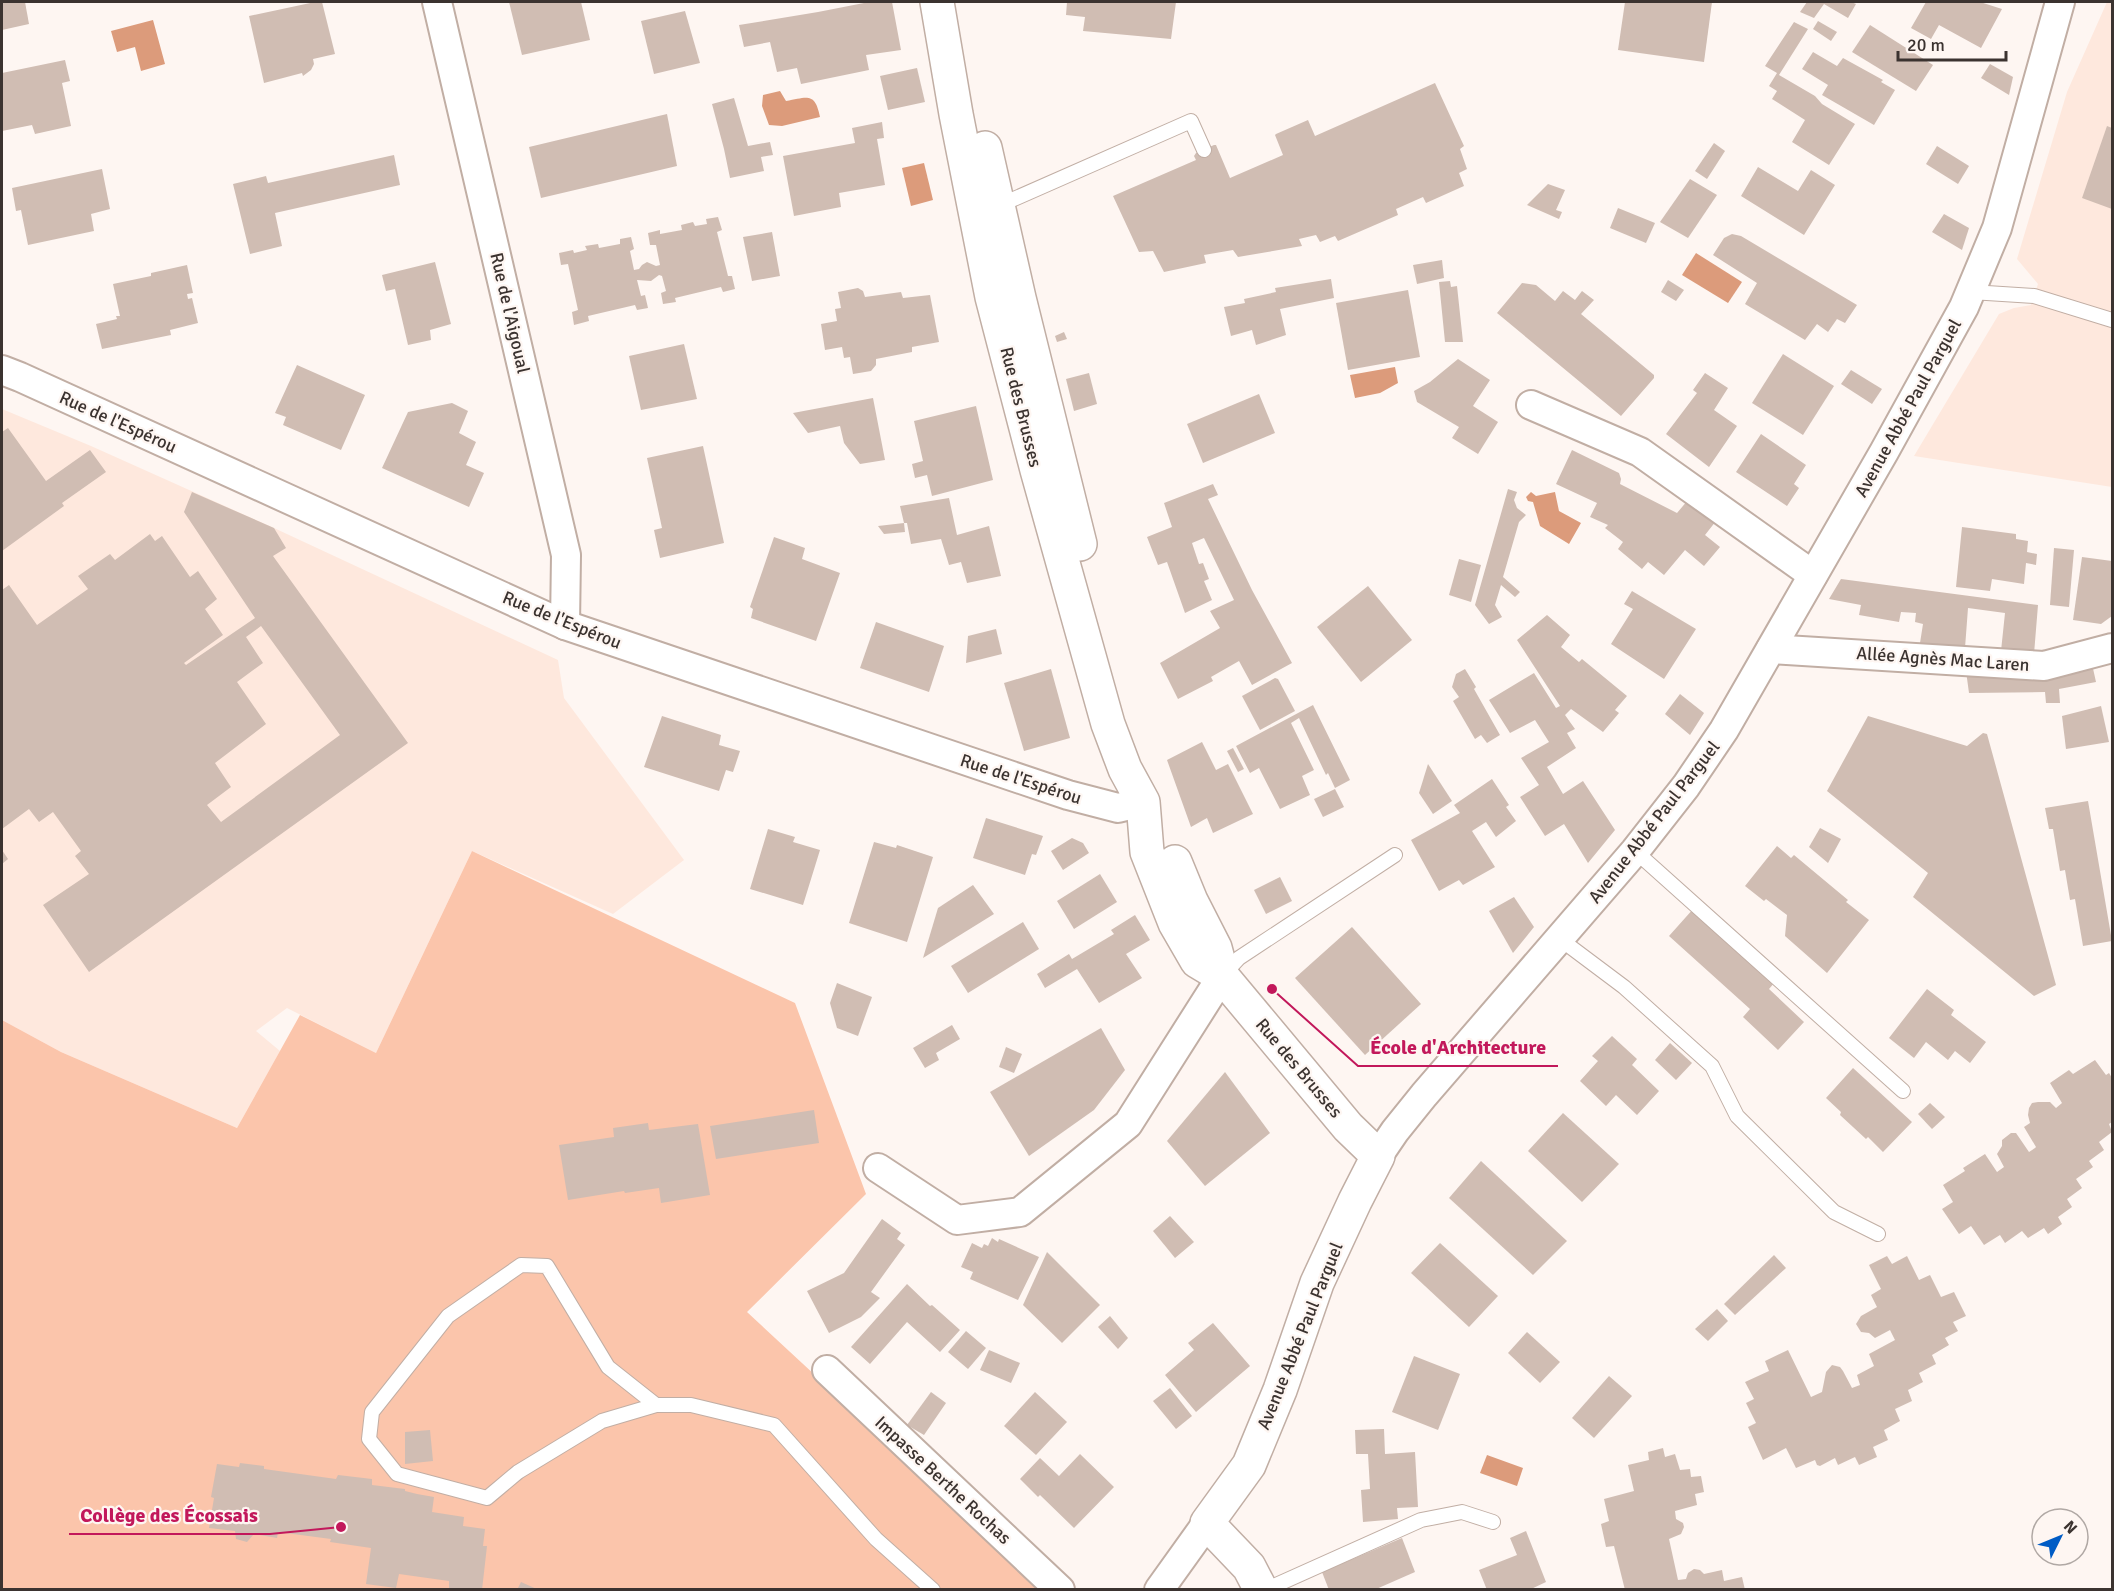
<svg xmlns="http://www.w3.org/2000/svg" width="2114" height="1591" viewBox="0 0 2114 1591" font-family="Signika,sans-serif">
<style>
.built{fill:#fee8dd}
.green{fill:#fbc5ab}
.water{fill:#dc9b7b}
.building{fill:#d0bdb3;fill-rule:evenodd}
.lines{fill:none;stroke-linecap:round;stroke-linejoin:round}
.lane-casing{stroke:#c1aea4;stroke-width:16}
.street-casing{stroke:#c1aea4;stroke-width:32}
.secondary-casing{stroke:#c1aea4;stroke-width:36}
.lane{stroke:#fff;stroke-width:14}
.street{stroke:#fff;stroke-width:28}
.secondary{stroke:#fff;stroke-width:33}
.labels{text-anchor:middle;dominant-baseline:central;stroke-width:4.5;stroke-linejoin:round;paint-order:stroke}
.street-label{font-size:18px;fill:#3b3330;stroke:#fef6f2}
.leader{fill:none;stroke:#c2185b;stroke-width:2}
.callout-dot{fill:#c2185b;stroke:#fef6f2;stroke-width:2}
.callout-label{font-size:20px;text-anchor:middle;font-weight:bold;fill:#c2185b;stroke:#fef6f2;stroke-width:4.5;stroke-linejoin:round;paint-order:stroke}
</style>
<rect width="100%" height="100%" fill="#fef6f2"/>
<g class="built">
<polygon points="2107,2 2112,2 2112,487 1914,456 1999,314 2014,308 2031,305 2038,284 2017,259 2067,92"/>
<polygon points="2,409 91,446 274,528 558,660 564,698 684,860 613,914 472,851 376,1053 287,1008 256,1031 280,1051 237,1128 61,1052 2,1020"/>
</g>
<polygon class="green" points="472,851 795,1003 866,1194 747,1312 1046,1589 2,1589 2,1020 61,1052 237,1128 300,1015 376,1053"/>
<g class="water">
<polygon points="153,20 165,64 141,71 135,47 117,52 111,31"/>
<path d="M780,91L786,101C808,97 815,92 820,117L782,126L769,125L762,106L763,95Z"/>
<polygon points="924,163 933,200 911,206 902,168"/>
<polygon points="1696,253 1742,282 1728,303 1682,275"/>
<polygon points="1395,367 1398,383 1380,393 1355,398 1350,375"/>
<polygon points="1531,492 1536,496 1555,492 1559,511 1581,523 1569,544 1540,526 1533,502 1528,501 1526,497"/>
<polygon points="1487,1455 1523,1468 1517,1486 1480,1473"/>
</g>
<g class="building">
<polygon points="2,2 25,2 29,24 2,30"/>
<polygon points="315,2 322,2 335,54 313,59 314,64 311,70 303,76 302,73 264,83 249,16"/>
<polygon points="509,2 581,2 590,40 522,55"/>
<polygon points="869,2 892,2 901,50 866,55 869,70 801,84 797,68 777,72 770,42 744,47 739,25 818,12"/>
<polygon points="1067,2 1176,2 1171,39 1083,31 1085,17 1066,15"/>
<polygon points="1625,2 1712,2 1704,62 1618,50"/>
<polygon points="1807,2 1851,2 1856,4 1848,18 1824,4 1814,18 1800,12"/>
<polygon points="1926,2 1980,2 2002,9 1981,48 1939,25 1931,39 1911,28"/>
<polygon points="685,11 700,63 654,74 641,21"/>
<polygon points="1818,21 1837,32 1831,41 1813,29"/>
<polygon points="1794,22 1808,29 1779,75 1815,96 1822,104 1855,124 1829,165 1792,142 1805,120 1772,99 1777,91 1769,86 1777,73 1765,66"/>
<polygon points="1870,25 1933,65 1916,91 1852,52"/>
<polygon points="1813,52 1837,66 1843,58 1883,80 1881,82 1895,90 1874,125 1822,95 1828,85 1802,69"/>
<polygon points="65,60 70,81 62,83 71,126 35,134 32,125 2,131 2,73"/>
<polygon points="1990,64 2013,77 2009,95 1981,78"/>
<polygon points="917,68 925,102 888,110 880,76"/>
<polygon points="1435,83 1464,146 1460,149 1467,169 1459,173 1464,186 1426,203 1423,197 1396,209 1398,215 1338,241 1335,236 1320,242 1316,235 1299,239 1302,246 1238,257 1233,250 1204,255 1206,263 1164,272 1153,251 1139,252 1113,196 1196,160 1194,156 1196,153 1214,145 1216,145 1230,178 1283,155 1275,135 1276,134 1308,120 1315,136"/>
<polygon points="734,98 748,146 770,142 773,155 761,157 764,171 730,178 724,149 712,104"/>
<polygon points="667,114 677,166 541,198 529,147"/>
<polygon points="882,122 884,138 877,139 885,185 839,193 841,207 794,216 783,156 855,143 852,128"/>
<polygon points="2107,126 2112,128 2112,209 2082,198"/>
<polygon points="1714,143 1725,151 1707,179 1695,171"/>
<polygon points="1937,146 1969,166 1958,184 1926,164"/>
<polygon points="394,155 400,185 275,213 282,246 250,254 233,184 266,176 268,183"/>
<polygon points="1758,167 1798,191 1811,170 1835,185 1804,235 1741,196"/>
<polygon points="102,169 110,209 91,214 94,231 28,245 21,210 16,211 12,188"/>
<polygon points="1690,179 1717,195 1688,238 1660,222"/>
<polygon points="1548,184 1565,190 1556,210 1562,212 1559,219 1527,205"/>
<polygon points="1618,208 1655,223 1646,243 1610,228"/>
<polygon points="1944,214 1969,228 1962,250 1932,232"/>
<polygon points="718,217 722,230 717,232 728,276 732,276 735,289 723,292 721,287 675,298 676,302 663,304 661,293 666,291 662,276 659,275 651,281 637,280 641,296 645,295 648,308 637,310 635,305 588,316 589,321 574,325 572,312 578,310 568,264 561,265 559,253 573,250 574,253 587,250 585,246 598,244 599,248 620,244 620,239 631,237 634,249 630,251 634,270 639,269 642,265 647,262 656,266 660,265 656,245 650,245 648,233 660,230 660,234 682,230 681,225 693,222 695,226 707,224 706,219"/>
<polygon points="772,232 780,276 752,281 743,237"/>
<polygon points="1732,234 1741,236 1857,305 1845,323 1837,319 1828,332 1817,324 1805,340 1745,304 1757,283 1713,255 1724,238"/>
<polygon points="1442,260 1444,278 1417,284 1413,265"/>
<polygon points="435,262 451,324 430,330 431,340 408,345 395,289 386,291 382,275"/>
<polygon points="187,265 193,293 187,294 188,299 192,298 198,323 170,330 171,335 102,349 96,324 117,319 116,316 120,316 113,284 151,276 151,273"/>
<polygon points="1331,279 1334,298 1280,309 1286,335 1256,345 1252,330 1231,336 1224,307 1245,303 1244,299 1276,292 1275,288"/>
<polygon points="1668,280 1684,290 1676,301 1661,292"/>
<polygon points="1450,281 1451,287 1457,286 1463,342 1445,342 1439,282"/>
<polygon points="1522,283 1536,285 1555,301 1563,291 1575,300 1582,291 1594,300 1581,314 1654,375 1654,378 1621,416 1497,313"/>
<polygon points="858,288 863,291 865,297 901,292 903,298 930,295 939,342 912,347 912,352 876,359 876,365 871,371 853,374 850,357 844,358 842,347 825,350 821,324 837,321 835,309 841,308 838,292"/>
<polygon points="1408,290 1420,357 1348,370 1336,303"/>
<polygon points="1064,332 1067,339 1057,342 1055,336"/>
<polygon points="684,344 697,399 641,410 629,356"/>
<polygon points="1783,354 1834,386 1803,435 1752,403"/>
<polygon points="1458,359 1490,380 1473,406 1498,422 1478,454 1452,438 1459,427 1417,402 1414,391 1430,382"/>
<polygon points="297,365 365,395 341,450 283,425 286,417 275,413"/>
<polygon points="1851,370 1882,389 1872,404 1841,384"/>
<polygon points="1089,373 1097,404 1074,411 1066,379"/>
<polygon points="1705,373 1728,388 1714,410 1737,426 1709,467 1666,434 1697,393 1693,390"/>
<polygon points="1259,394 1275,433 1203,463 1187,424"/>
<polygon points="873,398 885,460 860,464 844,443 840,426 808,433 793,413"/>
<polygon points="452,403 468,411 459,433 476,442 466,465 484,473 469,507 382,468 408,412"/>
<polygon points="976,406 993,480 932,496 927,475 915,478 912,464 923,461 914,421"/>
<polygon points="8,428 46,481 90,450 106,472 62,503 64,506 2,551 2,432"/>
<polygon points="1761,434 1806,465 1794,484 1799,488 1787,506 1736,472"/>
<polygon points="703,446 724,543 660,558 654,530 662,528 647,458"/>
<polygon points="1572,450 1619,473 1621,479 1620,484 1677,513 1688,500 1716,521 1705,535 1720,547 1704,566 1685,550 1664,575 1648,562 1642,569 1618,549 1623,542 1605,528 1608,525 1590,517 1597,503 1556,484"/>
<polygon points="1213,484 1218,495 1208,499 1252,590 1292,663 1252,685 1239,661 1211,677 1213,681 1178,699 1160,663 1220,628 1210,611 1234,600 1204,538 1192,543 1199,564 1203,563 1209,579 1204,581 1212,600 1185,613 1167,562 1158,565 1147,537 1172,527 1164,503"/>
<polygon points="1508,489 1517,492 1514,500 1517,508 1526,515 1519,522 1503,577 1520,592 1515,597 1501,585 1495,605 1502,617 1489,624 1475,605"/>
<path d="M192,492L274,528L286,548L273,556L408,743L89,972L43,905L89,874L75,856L81,851L53,812L39,822L29,809L2,829V590L9,585L37,625L88,589L78,576L110,554L115,560L150,534L155,541L162,536L190,577L198,571L217,599L205,609L223,635L184,663L186,665L255,618L184,512ZM261,626L340,735L221,822L207,805L231,787L215,763L266,724L237,682L263,663L246,637Z"/>
<polygon points="949,498 957,535 989,526 1001,576 967,583 961,562 949,565 941,539 911,544 907,523 904,523 900,506"/>
<polygon points="904,523 905,532 884,534 878,526"/>
<polygon points="1962,527 2016,534 2016,539 2028,541 2027,552 2037,554 2036,565 2026,563 2024,584 1992,579 1990,591 1956,587"/>
<polygon points="774,537 805,548 802,559 840,573 816,641 751,618 753,609 750,607"/>
<polygon points="2054,548 2074,550 2069,607 2050,605"/>
<polygon points="2082,557 2112,561 2112,616 2101,624 2073,620"/>
<polygon points="1459,559 1481,565 1471,602 1449,595"/>
<polygon points="1841,579 2038,605 2034,654 2001,651 2005,613 1968,608 1965,648 1920,643 1923,624 1915,622 1916,613 1901,612 1899,622 1859,615 1861,605 1829,599"/>
<polygon points="1368,586 1412,640 1361,682 1317,627"/>
<polygon points="1632,591 1696,629 1664,679 1611,644 1633,609 1624,604"/>
<polygon points="1547,615 1570,635 1561,647 1579,662 1582,659 1627,696 1615,710 1619,713 1603,732 1571,709 1565,715 1575,729 1567,733 1576,748 1547,767 1563,794 1583,781 1615,830 1588,863 1564,824 1545,836 1520,797 1539,785 1521,758 1549,742 1535,720 1510,733 1489,700 1534,673 1556,708 1560,706 1517,640"/>
<polygon points="876,622 944,646 929,692 860,668"/>
<polygon points="996,629 1002,654 966,663 968,636"/>
<polygon points="2092,664 2096,682 2059,689 2060,703 2046,703 2045,692 1969,693 1966,671"/>
<polygon points="1051,669 1070,738 1024,751 1004,683"/>
<polygon points="1465,669 1476,687 1474,689 1500,735 1487,743 1481,735 1475,739 1453,701 1459,697 1452,687 1456,674"/>
<polygon points="1275,678 1278,679 1295,711 1260,730 1242,696"/>
<polygon points="1680,694 1704,713 1690,735 1665,714"/>
<polygon points="1313,705 1350,780 1335,788 1328,773 1326,775 1299,718 1291,723 1314,770 1302,776 1310,795 1280,809 1259,768 1250,773 1236,746"/>
<polygon points="2101,706 2109,742 2066,749 2062,716"/>
<polygon points="662,716 721,735 719,745 740,751 733,772 726,770 719,791 644,767"/>
<polygon points="1868,716 1967,746 1983,733 1987,734 2056,985 2034,996 1913,897 1928,873 1827,791"/>
<polygon points="1202,742 1216,770 1228,764 1253,814 1213,833 1207,818 1191,827 1167,760"/>
<polygon points="1233,748 1244,769 1238,772 1227,751"/>
<polygon points="1428,764 1452,801 1433,814 1419,793"/>
<polygon points="1492,779 1509,805 1506,807 1516,821 1496,837 1486,822 1472,831 1495,867 1463,885 1459,880 1439,891 1411,840 1460,813 1454,805"/>
<polygon points="1335,789 1344,807 1323,817 1314,799"/>
<polygon points="2088,801 2112,941 2083,946 2075,899 2070,900 2065,870 2060,871 2053,829 2049,829 2045,808"/>
<polygon points="986,818 1043,836 1036,855 1032,854 1025,875 973,858"/>
<polygon points="1820,828 1841,839 1828,863 1809,847"/>
<polygon points="768,829 795,837 793,842 820,850 803,905 750,889"/>
<polygon points="1072,838 1083,843 1089,853 1063,870 1051,851"/>
<polygon points="874,842 896,848 897,845 933,857 907,942 849,923"/>
<polygon points="1777,846 1791,858 1794,855 1848,900 1846,902 1869,920 1827,973 1785,936 1787,915 1766,899 1764,901 1745,886"/>
<polygon points="2,850 8,859 2,864"/>
<polygon points="1100,874 1117,902 1074,929 1057,901"/>
<polygon points="1280,877 1292,901 1266,914 1254,890"/>
<polygon points="973,885 994,914 923,958 938,908"/>
<polygon points="1514,897 1534,927 1513,953 1489,911"/>
<polygon points="1694,908 1775,982 1769,989 1804,1022 1778,1050 1743,1017 1750,1009 1669,936"/>
<polygon points="1135,915 1150,940 1126,954 1142,978 1099,1003 1077,969 1045,988 1037,974 1069,954 1072,959 1114,934 1111,930"/>
<polygon points="1023,922 1039,949 968,993 951,966"/>
<polygon points="1352,927 1421,1004 1365,1055 1295,978"/>
<polygon points="837,983 872,997 858,1036 837,1028 830,1003"/>
<polygon points="1927,989 1954,1010 1951,1015 1986,1042 1970,1063 1955,1051 1948,1060 1926,1042 1914,1058 1889,1038"/>
<polygon points="952,1025 960,1039 936,1053 939,1060 925,1068 913,1048"/>
<polygon points="1101,1028 1125,1070 1094,1110 1029,1156 990,1092"/>
<polygon points="1612,1036 1637,1059 1632,1065 1659,1091 1637,1115 1616,1095 1606,1106 1580,1081 1598,1061 1592,1056"/>
<polygon points="1670,1043 1692,1063 1676,1080 1655,1060"/>
<polygon points="1006,1047 1022,1054 1014,1073 999,1067"/>
<polygon points="2095,1060 2106,1075 2109,1073 2112,1078 2112,1122 2109,1124 2112,1132 2099,1142 2104,1150 2089,1161 2093,1167 2076,1179 2082,1188 2067,1199 2072,1207 2058,1217 2062,1224 2048,1234 2044,1228 2028,1238 2022,1231 2005,1243 2000,1235 1984,1245 1971,1226 1959,1234 1942,1209 1953,1202 1943,1185 1965,1171 1963,1168 1985,1154 1997,1172 2004,1167 1997,1154 2002,1146 2002,1140 2011,1133 2016,1133 2029,1152 2035,1148 2036,1147 2024,1127 2030,1123 2028,1115 2029,1108 2032,1103 2038,1102 2050,1102 2056,1108 2062,1103 2050,1083 2069,1070 2073,1074"/>
<polygon points="1853,1068 1912,1122 1883,1152 1868,1137 1866,1139 1840,1115 1841,1112 1826,1098"/>
<polygon points="1225,1072 1270,1133 1205,1186 1167,1141"/>
<polygon points="1930,1103 1945,1117 1932,1129 1918,1114"/>
<polygon points="814,1110 819,1143 716,1159 710,1126"/>
<polygon points="1563,1113 1619,1164 1582,1202 1528,1151"/>
<polygon points="648,1123 649,1130 698,1124 710,1195 661,1203 659,1188 625,1193 624,1191 568,1200 559,1145 614,1137 613,1128"/>
<polygon points="1481,1161 1567,1241 1533,1275 1449,1198"/>
<polygon points="1170,1216 1194,1242 1175,1258 1153,1231"/>
<polygon points="882,1219 901,1233 897,1239 905,1245 871,1292 880,1298 861,1317 829,1333 807,1291 844,1273"/>
<polygon points="992,1238 998,1242 999,1239 1039,1257 1018,1300 970,1279 973,1272 961,1267 972,1243 982,1248 984,1244 988,1246"/>
<polygon points="1440,1243 1498,1296 1469,1327 1411,1273"/>
<polygon points="1047,1252 1100,1305 1062,1343 1023,1305"/>
<polygon points="1774,1255 1786,1268 1735,1315 1724,1304"/>
<polygon points="1887,1256 1892,1264 1907,1256 1919,1280 1930,1275 1941,1297 1954,1292 1966,1316 1953,1322 1958,1331 1945,1338 1949,1345 1932,1355 1936,1364 1919,1373 1923,1382 1908,1390 1912,1401 1895,1409 1900,1421 1884,1430 1888,1440 1873,1447 1877,1457 1859,1465 1855,1457 1838,1465 1835,1458 1820,1466 1817,1465 1815,1460 1796,1468 1786,1448 1763,1460 1748,1427 1756,1423 1746,1403 1754,1399 1745,1382 1769,1371 1765,1361 1788,1350 1811,1397 1822,1392 1826,1372 1832,1365 1840,1367 1843,1371 1852,1388 1860,1385 1857,1375 1874,1366 1869,1354 1895,1340 1890,1330 1875,1338 1869,1333 1861,1332 1856,1324 1861,1316 1877,1307 1871,1295 1881,1289 1869,1265"/>
<polygon points="907,1284 930,1306 932,1305 960,1330 940,1352 907,1322 870,1364 851,1347"/>
<polygon points="1717,1309 1728,1321 1708,1341 1695,1329"/>
<polygon points="1110,1316 1128,1338 1118,1349 1098,1327"/>
<polygon points="1213,1323 1250,1366 1196,1412 1165,1375 1194,1350 1188,1343"/>
<polygon points="966,1331 986,1348 968,1369 948,1352"/>
<polygon points="1527,1332 1560,1362 1540,1383 1508,1353"/>
<polygon points="989,1350 1020,1363 1011,1383 980,1370"/>
<polygon points="1414,1356 1460,1374 1438,1430 1392,1412"/>
<polygon points="1609,1376 1632,1396 1594,1438 1572,1418"/>
<polygon points="1170,1388 1192,1416 1176,1429 1153,1401"/>
<polygon points="931,1392 946,1403 924,1435 907,1425"/>
<polygon points="1035,1392 1067,1422 1036,1455 1004,1426"/>
<polygon points="1384,1429 1385,1454 1415,1452 1418,1507 1397,1508 1398,1519 1363,1522 1361,1490 1370,1489 1368,1454 1356,1454 1355,1430"/>
<polygon points="430,1430 433,1461 405,1464 405,1432"/>
<polygon points="1663,1448 1665,1457 1675,1454 1680,1470 1690,1469 1691,1477 1701,1476 1704,1492 1695,1494 1697,1505 1675,1511 1676,1519 1683,1523 1684,1527 1681,1534 1669,1539 1678,1580 1686,1579 1688,1573 1694,1569 1700,1570 1704,1574 1722,1570 1724,1581 1742,1577 1745,1590 1625,1590 1614,1546 1606,1547 1601,1524 1609,1521 1604,1499 1634,1491 1628,1465 1649,1460 1648,1452"/>
<polygon points="1080,1454 1114,1487 1074,1528 1040,1495 1038,1497 1020,1479 1040,1458 1059,1476"/>
<polygon points="240,1463 264,1466 264,1469 336,1479 338,1475 372,1479 372,1485 405,1489 405,1491 417,1494 434,1497 432,1512 464,1517 463,1526 485,1529 483,1546 487,1546 482,1590 449,1590 449,1581 399,1574 396,1588 366,1584 371,1548 330,1542 331,1539 278,1532 277,1538 254,1534 247,1542 236,1539 235,1531 209,1528 214,1498 211,1497 217,1464 239,1467"/>
<polygon points="1526,1531 1546,1582 1529,1590 1487,1590 1479,1570 1517,1555 1510,1538"/>
<polygon points="1402,1538 1415,1572 1374,1590 1329,1590 1322,1572"/>
<polygon points="521,1582 539,1590 517,1590"/>
</g>
<g class="lines">
<defs>
<g id="lane">
<polyline points="998,206 1191,121 1204,150"/>
<polyline points="1971,292 2034,296 2112,320"/>
<polyline points="1635,851 1903,1091"/>
<polyline points="1560,939 1624,987 1712,1066 1737,1116 1834,1212 1878,1234"/>
<polyline points="1224,974 1239,958 1395,855"/>
<polyline points="656,1405 608,1367 547,1266 521,1265 448,1316 372,1412 369,1439 397,1474 487,1498 518,1472 602,1421 656,1405 691,1405 774,1425 876,1539 933,1590"/>
<polyline points="1265,1590 1421,1520 1462,1512 1493,1522"/>
</g>
<g id="street">
<polyline points="437,2 566,555 565,625"/>
<polyline points="2,370 20,377 565,625 1068,795 1118,808 1143,802"/>
<polyline points="1531,405 1640,452 1813,575"/>
<polyline points="1771,649 2044,666 2112,648"/>
<polyline points="1378,1156 1395,1131 1424,1095 1635,851 1686,786 1724,730 1884,452 1964,307 1997,228 2060,2"/>
<polyline points="878,1168 957,1220 1020,1212 1128,1124 1222,976"/>
<polyline points="827,1370 1060,1590"/>
<polyline points="1159,1590 1207,1523"/>
</g>
<g id="secondary">
<polyline points="937,2 956,114 992,297 1037,470 1108,724 1125,769 1143,802 1147,852 1175,923 1197,961 1222,976 1348,1127 1378,1156 1355,1201 1317,1283 1280,1390 1249,1465 1207,1523 1249,1567 1261,1590"/>
<polyline points="985,148 1019,298 1080,544"/>
<polyline points="1175,862 1191,901 1215,948 1222,974"/>
</g>
</defs>
<use href="#lane" class="lane-casing"/>
<use href="#street" class="street-casing"/>
<use href="#secondary" class="secondary-casing"/>
<use href="#lane" class="lane"/>
<use href="#street" class="street"/>
<use href="#secondary" class="secondary"/>
</g>
<g class="labels">
<g class="street-label">
<text transform="translate(510 313) rotate(77)">Rue de l'Aigoual</text>
<text transform="translate(1021 407) rotate(76)">Rue des Brusses</text>
<text transform="translate(1908 408) rotate(-61)">Avenue Abbé Paul Parguel</text>
<text transform="translate(118 422) rotate(24)">Rue de l'Espérou</text>
<text transform="translate(562 620) rotate(22)">Rue de l'Espérou</text>
<text transform="translate(1943 659) rotate(4)">Allée Agnès Mac Laren</text>
<text transform="translate(1021 779) rotate(18)">Rue de l'Espérou</text>
<text transform="translate(1654 822) rotate(-52)">Avenue Abbé Paul Parguel</text>
<text transform="translate(1299 1068) rotate(50)">Rue des Brusses</text>
<text transform="translate(1300 1336) rotate(-68)">Avenue Abbé Paul Parguel</text>
<text transform="translate(943 1480) rotate(43)">Impasse Berthe Rochas</text>
</g>
</g>
<path class="leader" d="M1272 989L1358 1066H1558M341 1527L270 1534H69"/>
<g class="callout-dot">
<circle cx="1272" cy="989" r="6"/>
<circle cx="341" cy="1527" r="6"/>
</g>
<g class="callout-label">
<text x="1458" y="1054">École d'Architecture</text>
<text x="169" y="1522">Collège des Écossais</text>
</g>
<rect width="2114" height="1591" fill="none" stroke="#3b3330" stroke-width="6"/>
<g transform="translate(2060 1537) rotate(47)"><circle r="28" fill="#fef6f2" stroke="#b0a8a4" stroke-width="1.5"/>
<path d="M0-4.5L10 22L0 15L-10 22Z" fill="#005cc5"/>
<text y="-9" font-size="16" font-weight="bold" text-anchor="middle" fill="#3b3330">N</text>
</g>
<path d="M1898 51v9h108v-9" fill="none" stroke="#3b3330" stroke-width="3"/>
<text x="1907" y="51" font-size="18" fill="#3b3330" stroke="#fef6f2" stroke-width="4.5" paint-order="stroke">20 m</text>
</svg>
